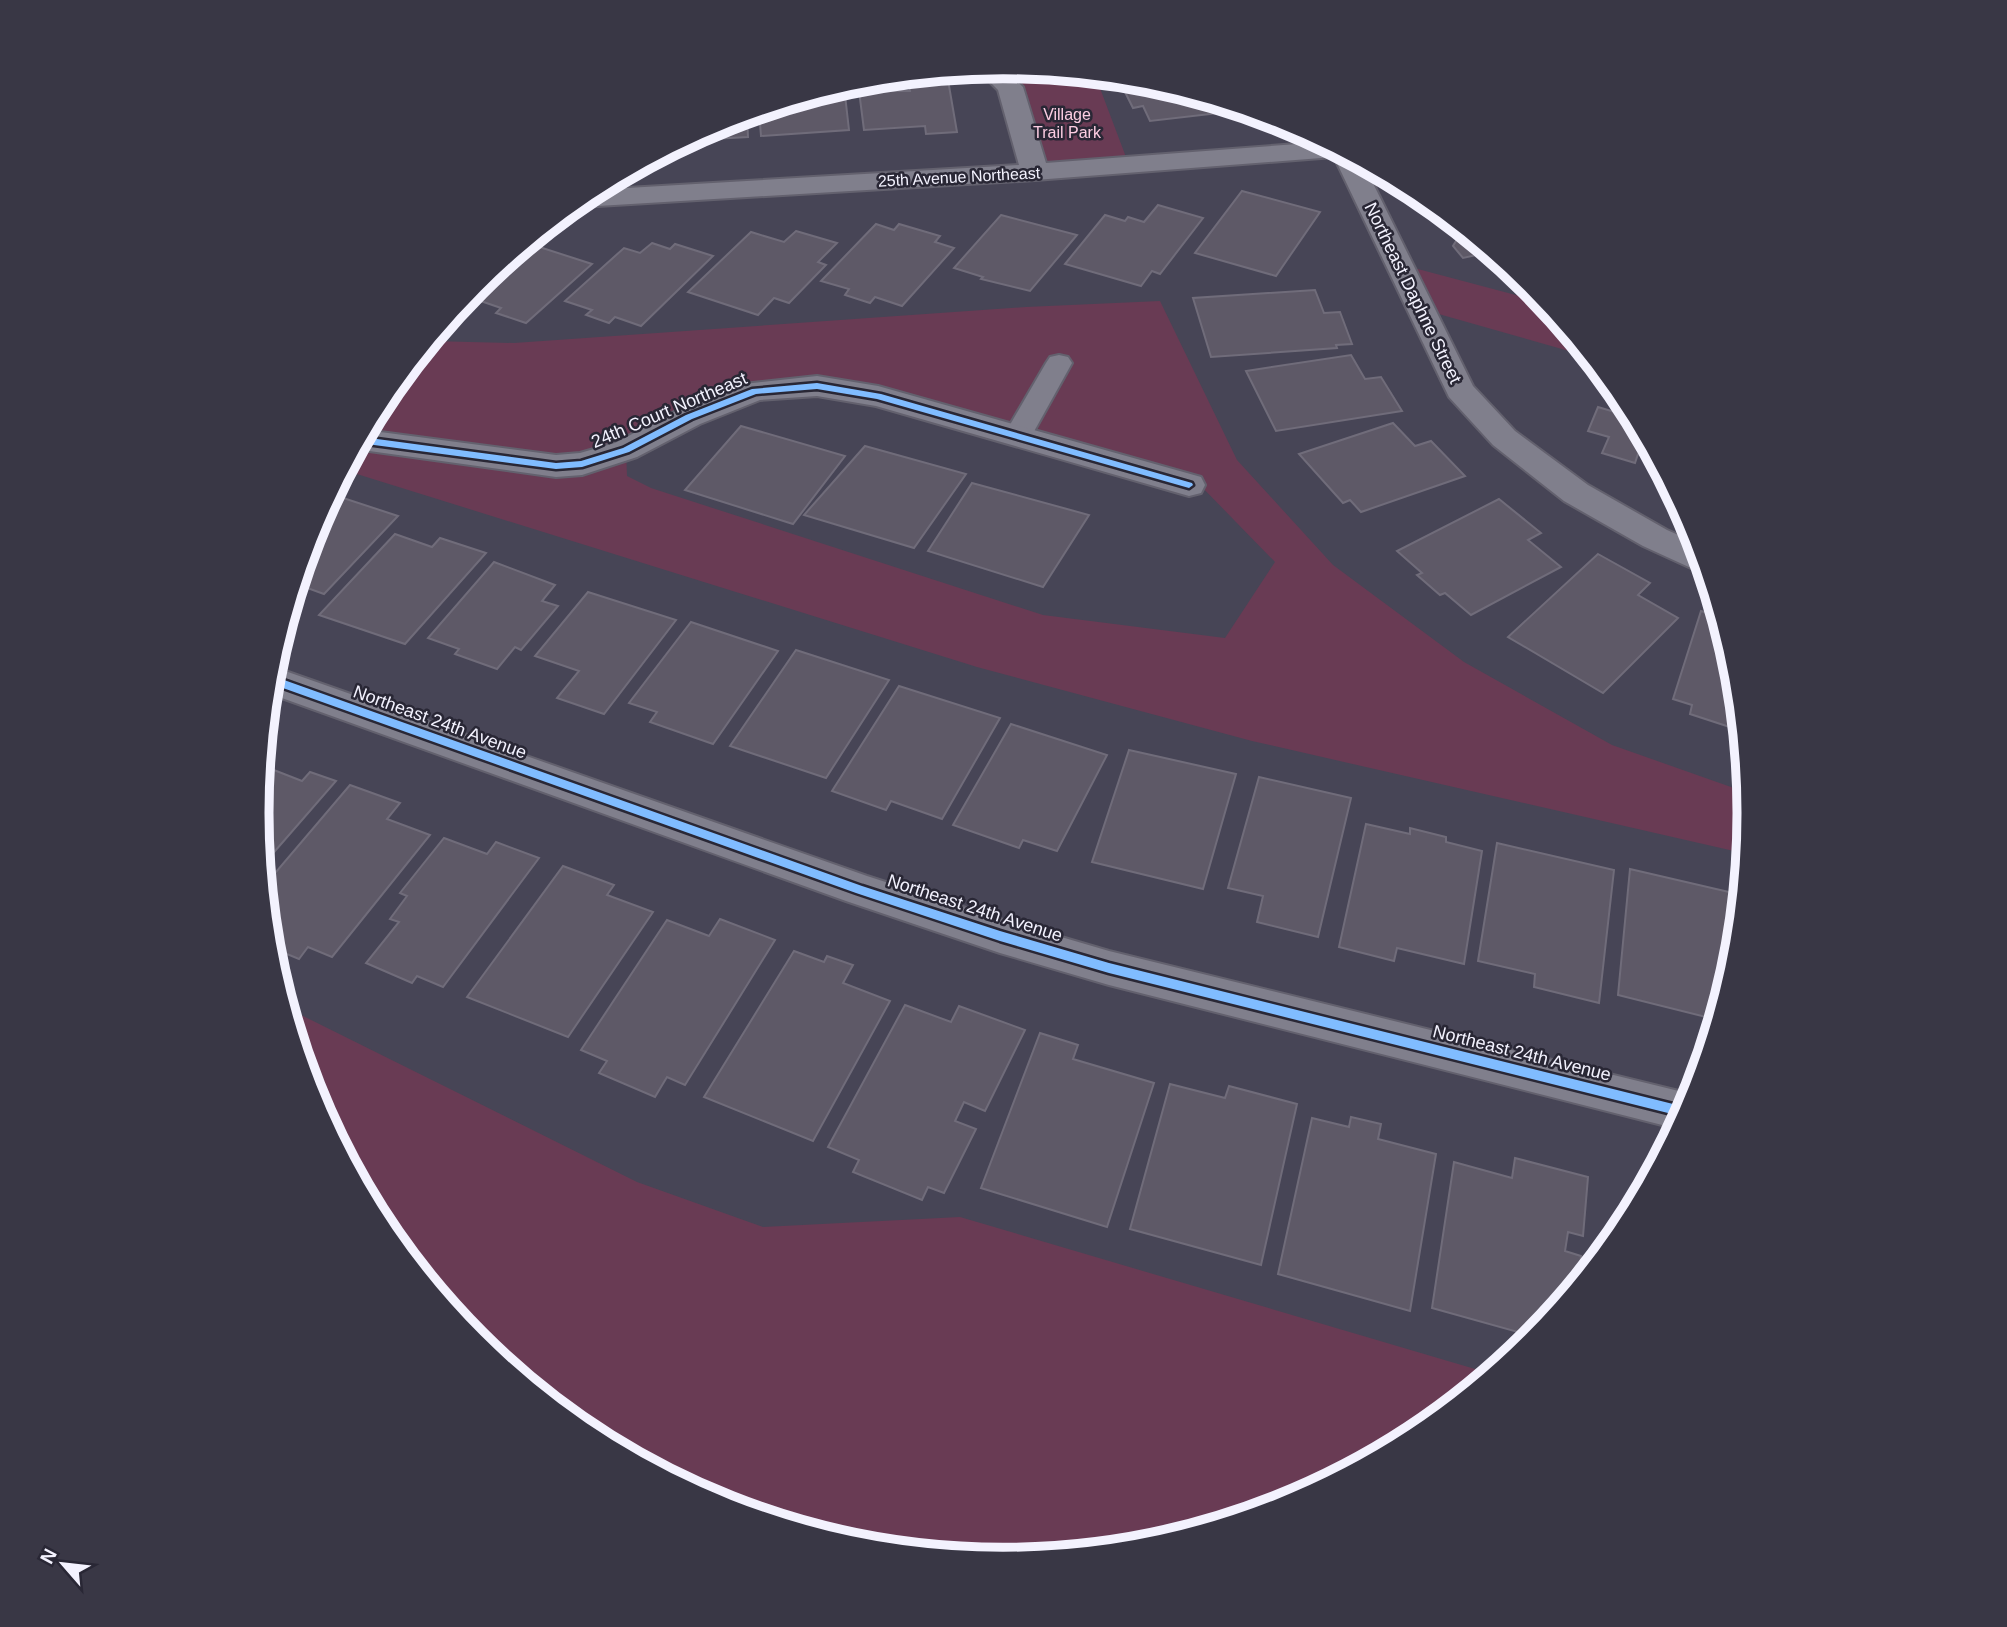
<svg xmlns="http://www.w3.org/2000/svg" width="2007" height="1627" viewBox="0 0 2007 1627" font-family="Arial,sans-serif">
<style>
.green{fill:#693b54;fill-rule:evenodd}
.building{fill:#5e5967;stroke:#706c7a;stroke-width:2}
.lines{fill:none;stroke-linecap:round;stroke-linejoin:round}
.service-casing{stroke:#63616e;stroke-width:4}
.minor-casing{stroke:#63616e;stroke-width:4}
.service{fill:#807f8c;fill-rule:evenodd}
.minor{fill:#807f8c;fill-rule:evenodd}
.cycleway-casing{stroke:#292735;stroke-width:5}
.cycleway{fill:#80bcff;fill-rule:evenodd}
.labels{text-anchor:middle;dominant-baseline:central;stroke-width:5;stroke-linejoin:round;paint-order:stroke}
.far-park-label{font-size:16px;fill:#fccde2;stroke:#292735}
.far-street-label{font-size:16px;fill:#f3f2fe;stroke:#292735}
.street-label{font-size:18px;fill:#f3f2fe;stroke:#292735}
.rim{fill:none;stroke:#f3f2fe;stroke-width:9}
</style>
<rect width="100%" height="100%" fill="#474556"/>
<g class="green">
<polygon points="1004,67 1095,75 1129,165 1035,172 998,74 989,68"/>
<polygon points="1399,264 1546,303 1590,357 1421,309"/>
<path d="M1160,301L1237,460L1333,565L1464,662L1612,745L1748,793L1750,814L1747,854L1252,741L977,667L344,470L383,398L430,341L514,343L1026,307ZM788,388L853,390L1196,481L1275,562L1225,638L1043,615L651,488L627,476L626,449Z"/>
<polygon points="285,1007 637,1182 763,1227 960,1217 1492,1374 1418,1435 1289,1504 1149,1546 1004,1560 857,1546 717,1503 588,1434 475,1341 382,1228 313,1099"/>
</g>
<g class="building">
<polygon points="948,80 957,132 926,134 925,126 864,130 859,91 910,91 909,83"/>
<polygon points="1150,81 1245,110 1150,121 1143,106 1133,108 1121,84"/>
<polygon points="810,95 845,95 849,130 761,136 759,111"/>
<polygon points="747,114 748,137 693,140 693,148 669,149 718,123"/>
<polygon points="1242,191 1320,212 1276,276 1195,253"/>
<polygon points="1158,205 1203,218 1160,274 1152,271 1141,286 1065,264 1105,215 1125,221 1128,217 1144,222"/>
<polygon points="1001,215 1077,235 1030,291 981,279 983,277 954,268"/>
<polygon points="876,224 894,230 899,224 940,236 935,242 954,248 902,306 875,297 870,303 845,295 849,289 821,281"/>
<polygon points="1457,224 1499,258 1481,254 1463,258 1453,246 1462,231 1455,229"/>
<polygon points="796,231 837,243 818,262 826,265 789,303 774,298 758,315 688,292 751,232 784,242"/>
<polygon points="527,243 592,264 526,323 496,313 501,308 466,296 476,285"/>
<polygon points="652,243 670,249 675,244 713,256 641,326 615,317 609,323 586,315 592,310 565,301 624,248 640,253"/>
<polygon points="1315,290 1324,313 1340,312 1352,344 1336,345 1337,348 1211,357 1193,298"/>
<polygon points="1351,355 1365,379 1381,377 1402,411 1276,431 1246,371"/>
<polygon points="1624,398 1625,399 1663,471 1651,467 1654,459 1638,454 1635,463 1602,453 1609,437 1588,431 1598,407 1618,413"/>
<polygon points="1393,423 1415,446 1431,441 1465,476 1361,512 1350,500 1343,503 1299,454"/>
<polygon points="741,426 845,456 793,524 685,490"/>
<polygon points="865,446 966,474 914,548 804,515"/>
<polygon points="972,483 1089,515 1043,587 928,551"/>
<polygon points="331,494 398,516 324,594 296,584 314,527"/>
<polygon points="1499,499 1541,533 1528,540 1561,567 1471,615 1445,593 1440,595 1417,575 1422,573 1397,551"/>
<polygon points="395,534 432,547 440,538 486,553 405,644 319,615"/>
<polygon points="1598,554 1650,583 1638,595 1678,618 1603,693 1508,637"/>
<polygon points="494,562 555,585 542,601 558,606 521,650 515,647 497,669 455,654 459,649 428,638"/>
<polygon points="588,592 676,620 604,714 557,698 579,671 535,656"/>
<polygon points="1701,611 1721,617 1736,668 1742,731 1690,714 1692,705 1673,699"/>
<polygon points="691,622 778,651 713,744 650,722 657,712 629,703"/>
<polygon points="796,650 889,680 826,778 730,746"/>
<polygon points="899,686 1000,718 942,819 891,801 886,810 832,791"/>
<polygon points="1011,724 1107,755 1057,851 1023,840 1019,848 953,825"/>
<polygon points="1129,750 1236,774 1203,889 1092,862"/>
<polygon points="261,765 302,781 310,772 336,781 262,866 257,813"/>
<polygon points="1259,777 1351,798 1318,937 1257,922 1263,896 1228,888"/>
<polygon points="350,785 400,803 387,819 430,835 332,957 308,947 299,959 270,947 264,886"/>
<polygon points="1366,824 1410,834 1410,828 1446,837 1446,842 1482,851 1464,964 1397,948 1394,961 1339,947"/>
<polygon points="444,838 487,854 496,842 539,858 443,987 417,976 412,983 366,963 399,922 390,919 407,896 400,893"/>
<polygon points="1497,843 1614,870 1599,1003 1534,987 1535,974 1478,961"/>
<polygon points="563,866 614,885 607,895 653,912 568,1037 467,997"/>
<polygon points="1630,869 1742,895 1736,960 1718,1020 1618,995"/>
<polygon points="720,919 775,940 685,1085 667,1077 655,1097 599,1073 607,1061 581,1050 667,920 709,936"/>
<polygon points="794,951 824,962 827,956 853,965 843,983 890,1001 813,1141 704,1097"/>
<polygon points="905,1005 951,1022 959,1006 1025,1030 985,1111 964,1102 955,1121 976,1129 944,1193 928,1187 922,1200 853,1172 859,1160 828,1147"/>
<polygon points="1040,1033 1078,1045 1073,1059 1154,1083 1107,1227 981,1188"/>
<polygon points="1170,1084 1225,1098 1229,1086 1297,1104 1261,1265 1130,1229"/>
<polygon points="1351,1117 1381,1124 1378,1139 1436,1154 1410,1311 1278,1274 1312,1118 1349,1127"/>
<polygon points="1515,1158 1588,1177 1583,1236 1568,1232 1565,1251 1581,1256 1578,1285 1536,1337 1432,1308 1454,1162 1512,1178"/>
</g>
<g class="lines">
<defs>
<polygon id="service" points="1059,355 1068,357 1072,363 1032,435 1028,441 1018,444 1008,441 1004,435 1046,363 1050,357"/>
<g id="minor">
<polygon points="1002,67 1023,87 1046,163 1324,142 1363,163 1473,386 1515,431 1588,485 1667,530 1699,544 1707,571 1691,568 1643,546 1564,501 1493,445 1449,397 1334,157 1035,180 581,207 573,205 593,190 1019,165 998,90 977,69"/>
<polygon points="817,376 878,386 1201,477 1205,485 1201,493 1189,496 876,406 817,396 760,400 700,424 637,457 582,475 556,477 355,449 365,430 556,455 580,453 615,443 678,410 744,384"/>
<polygon points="271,666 867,876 1000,919 1109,951 1695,1095 1678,1129 1109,985 1000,953 846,901 268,693"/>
</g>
</defs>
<use href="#service" class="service-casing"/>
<use href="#minor" class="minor-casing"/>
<use href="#service" class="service"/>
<use href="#minor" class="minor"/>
<defs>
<g id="cycleway">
<polygon points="817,383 881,394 1192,483 1193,485 1189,488 877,399 817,389 756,394 692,419 629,452 582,467 556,469 359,443 362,437 556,463 581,461 623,448 686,415 752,389"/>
<polygon points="270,675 862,886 1000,931 1109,963 1689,1108 1684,1117 1109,973 1000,941 856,893 269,683"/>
</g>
</defs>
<use href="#cycleway" class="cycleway-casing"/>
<use href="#cycleway" class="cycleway"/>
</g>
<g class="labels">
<g class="far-park-label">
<text x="1067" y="114">Village<tspan x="1067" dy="18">Trail Park</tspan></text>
</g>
<g class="far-street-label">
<text transform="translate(959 177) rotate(-3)">25th Avenue Northeast</text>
</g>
<g class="street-label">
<text transform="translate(1413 293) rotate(64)">Northeast Daphne Street</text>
<text transform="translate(669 410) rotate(-23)">24th Court Northeast</text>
<text transform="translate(440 722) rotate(20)">Northeast 24th Avenue</text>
<text transform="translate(975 908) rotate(18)">Northeast 24th Avenue</text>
<text transform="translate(1522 1053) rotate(14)">Northeast 24th Avenue</text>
</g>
</g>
<path d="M0 0H2007V1627H0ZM269 813a734 734 0 1 1 1468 0a734 734 0 1 1-1468 0Z" fill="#393745" fill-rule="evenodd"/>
<path class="rim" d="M269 813a734 734 0 1 1 1468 0a734 734 0 1 1-1468 0Z"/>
<g transform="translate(63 1564) rotate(298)" stroke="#292735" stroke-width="5" paint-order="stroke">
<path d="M0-5L12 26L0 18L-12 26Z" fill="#f3f2fe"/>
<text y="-10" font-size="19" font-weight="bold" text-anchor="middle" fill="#f3f2fe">N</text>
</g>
</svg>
